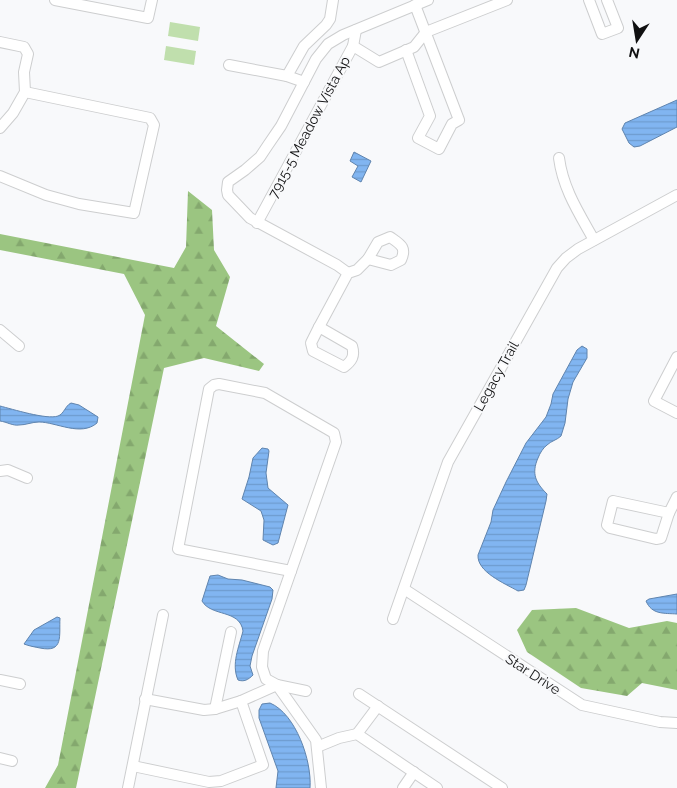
<svg xmlns="http://www.w3.org/2000/svg" width="677" height="788" viewBox="0 0 677 788" font-family="Raleway,sans-serif">
<style>
.forest{fill:url(#forest-firs)}
.garden{fill:#c0dfad}
.water{fill:url(#water-rules);stroke:#5f84ae}
.lines{fill:none;stroke-linecap:round;stroke-linejoin:round}
.street-casing{stroke:#cdcecf;stroke-width:12}
.street{stroke:#fff;stroke-width:10}
.labels{text-anchor:middle;dominant-baseline:central;stroke-width:4;stroke-linejoin:round;paint-order:stroke}
.street-label{font-size:14px;fill:#101011;stroke:#f8f9fb}
</style>
<defs>
<pattern id="forest-firs" width="22" height="20" patternUnits="userSpaceOnUse" patternTransform="scale(1.25)"><rect width="22" height="20" fill="#9bc581"/><path d="M5 1l3.5 6h-7zM16 11l3.5 6h-7z" fill="#84a86e"/></pattern>
<pattern id="water-rules" width="6" height="5" patternUnits="userSpaceOnUse" patternTransform="scale(1.25)"><rect width="6" height="5" fill="#81b5f1"/><path d="M0 2.5h6" fill="none" stroke="#6e9bce"/></pattern>
</defs>
<rect width="100%" height="100%" fill="#f8f9fb"/>
<g class="forest">
<polygon points="188,191 212,210 214,250 230,277 216,326 264,364 259,371 204,358 164,368 76,788 45,788 58,765 145,315 124,274 0,250 0,234 174,268 186,247"/>
<polygon points="576,608 629,628 667,621 677,623 677,690 642,683 627,696 581,688 527,652 517,630 532,610"/>
</g>
<g class="garden">
<polygon points="170,22 200,27 198,41 168,36"/>
<polygon points="166,46 196,51 194,65 164,60"/>
</g>
<g class="water">
<polygon points="677,100 677,127 640,146 634,147 629,143 622,129 625,123"/>
<polygon points="354,152 371,161 361,182 352,177 358,166 350,161"/>
<path d="M582,346L587,349V358L573,382L568,399L565,423L561,436C557,440 551,441 547,445C543,448 540,453 538,458C531,474 536,483 547,494L546,501L526,585L524,590L518,591C504,583 477,572 478,555L491,522L493,510L506,482L526,443L546,417L551,404L553,394L577,350Z"/>
<path d="M71,403L79,405L98,417L97,423C81,437 56,422 39,422C32,422 26,425 19,425C13,426 7,422 0,421V406C12,409 47,420 58,416C64,414 65,406 71,403Z"/>
<polygon points="262,448 268,449 269,451 266,473 268,488 288,505 278,543 273,545 263,540 264,520 261,511 242,499 249,477 253,458"/>
<path d="M218,575L228,579L242,580L270,587L273,590L272,599L252,656L250,666L253,675C248,680 244,682 238,680C231,664 239,647 243,631C240,609 211,617 202,601L210,576Z"/>
<path d="M677,594V614C664,613 652,615 646,601L649,599Z"/>
<path d="M57,617L60,618C59,636 64,653 40,648C35,647 29,646 24,644L34,630Z"/>
<path d="M270,703C296,714 312,761 310,788H276L278,771L259,718V710L262,704Z"/>
</g>
<g class="lines">
<defs>
<g id="street">
<polyline points="55,0 148,18 152,0"/>
<polyline points="589,0 602,34 618,28 607,0"/>
<polyline points="0,42 24,47 28,54 24,72 25,92 13,113 0,128"/>
<polyline points="353,46 379,62 414,47 426,32 507,0"/>
<polyline points="406,50 430,116 418,138 439,149 452,124 459,120 415,5"/>
<polyline points="229,65 287,76 304,82"/>
<polyline points="287,76 304,46 326,25 330,19 333,0"/>
<path d="M559,158C563,189 579,213 594,240"/>
<polyline points="0,176 46,195 79,204 134,213 154,125 150,118 25,92"/>
<polyline points="257,223 353,46 356,30"/>
<path d="M390,237C400,244 407,247 401,260L391,265L368,259L378,242Z"/>
<polyline points="348,273 337,265 250,218 228,195 227,190 228,182 245,170 260,157 268,145 281,126 316,59 328,44 343,35 428,0"/>
<path d="M319,327L352,346C355,356 352,361 344,367L313,351L311,343Z"/>
<polyline points="319,327 348,273 357,270 368,259"/>
<polyline points="0,330 19,346"/>
<polyline points="677,357 654,401 677,413"/>
<polygon points="219,384 265,393 334,433 336,442 291,571 178,549 209,389 214,385"/>
<polyline points="0,471 8,470 27,478"/>
<polygon points="613,501 669,513 661,538 656,539 610,528 607,525"/>
<polyline points="669,513 677,497"/>
<polyline points="291,571 263,651 262,667 266,679 277,685 316,740 321,788"/>
<polyline points="404,589 582,705 660,722 677,723"/>
<polyline points="393,619 448,462 557,268 566,258 578,249 677,195"/>
<polyline points="0,680 20,684"/>
<polyline points="359,694 502,788"/>
<polyline points="145,699 204,710 215,709 241,701 277,685 306,691"/>
<polyline points="215,709 231,632"/>
<polyline points="357,734 378,706"/>
<polyline points="317,747 339,738 357,734 437,788"/>
<polyline points="0,758 12,761"/>
<polyline points="133,766 209,782 221,781 263,765 241,701"/>
<polyline points="128,788 163,615"/>
<polyline points="403,788 414,772"/>
</g>
</defs>
<use href="#street" class="street-casing"/>
<use href="#street" class="street"/>
</g>
<g class="labels">
<g class="street-label">
<text transform="translate(309 127) rotate(-62)">7915-5 Meadow Vista Ap</text>
<text transform="translate(496 376) rotate(-61)">Legacy Trail</text>
<text transform="translate(533 674) rotate(33)">Star Drive</text>
</g>
</g>
<g transform="translate(637 40) rotate(192)" stroke="#f8f9fb" stroke-width="4" paint-order="stroke">
<path d="M0-4L9 19L0 12L-9 19Z" fill="#101011"/>
<text y="-8" font-size="14" font-weight="bold" text-anchor="middle" fill="#101011">N</text>
</g>
</svg>
